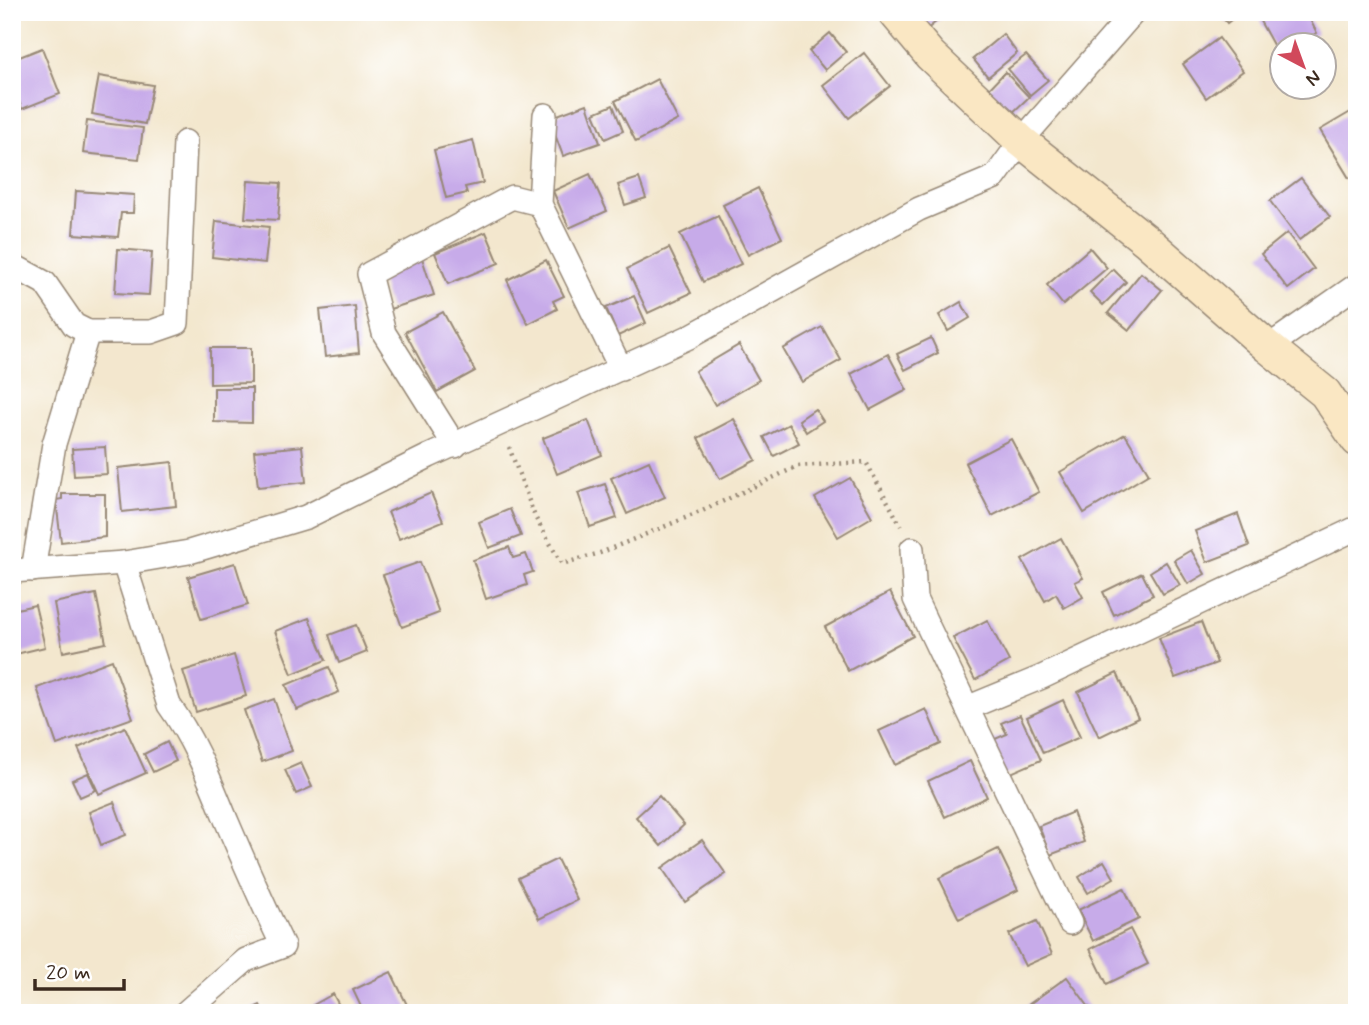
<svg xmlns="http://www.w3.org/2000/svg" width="1369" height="1025" viewBox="0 0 1369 1025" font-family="Mynerve,sans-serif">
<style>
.building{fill:#c7abe9}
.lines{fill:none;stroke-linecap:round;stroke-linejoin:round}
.street-casing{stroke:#978876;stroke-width:26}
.secondary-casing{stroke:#978876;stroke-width:35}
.path{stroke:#978876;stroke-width:4.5;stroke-dasharray:2 5;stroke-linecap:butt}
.street{stroke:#fff;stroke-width:23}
.secondary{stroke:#fae7c3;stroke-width:32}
</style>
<rect width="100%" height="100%" fill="#fff"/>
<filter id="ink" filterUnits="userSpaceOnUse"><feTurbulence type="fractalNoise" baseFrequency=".0143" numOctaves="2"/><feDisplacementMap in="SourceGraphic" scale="14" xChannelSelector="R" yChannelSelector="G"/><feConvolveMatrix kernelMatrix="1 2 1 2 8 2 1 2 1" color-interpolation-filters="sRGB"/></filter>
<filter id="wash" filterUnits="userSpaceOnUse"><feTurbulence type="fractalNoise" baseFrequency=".00686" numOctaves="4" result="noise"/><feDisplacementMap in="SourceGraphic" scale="28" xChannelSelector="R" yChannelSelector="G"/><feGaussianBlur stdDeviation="1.57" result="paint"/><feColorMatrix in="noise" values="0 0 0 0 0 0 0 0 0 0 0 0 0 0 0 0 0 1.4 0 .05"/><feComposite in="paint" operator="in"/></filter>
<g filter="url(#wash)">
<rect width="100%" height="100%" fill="#f3e7ce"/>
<g id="blocks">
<g class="building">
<polygon points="912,12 948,12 926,30"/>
<polygon points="1218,12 1241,12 1227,23"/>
<polygon points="1255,12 1306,12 1317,33 1293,46 1282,46 1282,52 1278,54"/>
<polygon points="830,33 846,52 825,70 809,51"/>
<polygon points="1003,34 1017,53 988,77 973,59"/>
<polygon points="1219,38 1243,71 1206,98 1183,64"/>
<polygon points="42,48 60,94 22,109 12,84 12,60"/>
<polygon points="864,53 890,86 849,118 823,85"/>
<polygon points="1026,55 1048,80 1030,95 1008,69"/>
<polygon points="1005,72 1029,97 1009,116 986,92"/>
<polygon points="99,76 153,85 145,124 92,114"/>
<polygon points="657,79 678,120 636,142 615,101"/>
<polygon points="587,104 600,143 563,156 549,118"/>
<polygon points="613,105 623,131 605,139 594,113"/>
<polygon points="1354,110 1357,115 1357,173 1349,178 1320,130"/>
<polygon points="87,121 143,128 139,159 83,153"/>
<polygon points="473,140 483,183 465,187 467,193 446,198 434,150"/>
<polygon points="590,174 607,211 569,228 553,191"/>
<polygon points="639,178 646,198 625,205 618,185"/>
<polygon points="1301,178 1330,217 1299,240 1270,201"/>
<polygon points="248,181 281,183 278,220 245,218"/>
<polygon points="758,188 782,238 748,255 723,205"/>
<polygon points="76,191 134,195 133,213 121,213 118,237 73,234"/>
<polygon points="718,216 741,264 703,282 680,234"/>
<polygon points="216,221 269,227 265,263 212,257"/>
<polygon points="486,232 499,263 448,284 435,253"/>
<polygon points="1287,233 1314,269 1288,289 1261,254"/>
<polygon points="669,248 691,293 648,313 627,269"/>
<polygon points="1090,248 1107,268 1063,305 1047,285"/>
<polygon points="118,249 152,252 149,295 115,293"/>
<polygon points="422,258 434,295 390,309 379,271"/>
<polygon points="546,260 564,296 553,301 557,309 528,324 507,280"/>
<polygon points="1113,269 1126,282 1103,305 1090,292"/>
<polygon points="1141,273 1162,290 1129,330 1108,313"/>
<polygon points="634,296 646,323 618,336 606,308"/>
<polygon points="961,302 970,318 948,331 939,315"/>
<polygon points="355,306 359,353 325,357 320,310"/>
<polygon points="443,312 475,371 437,392 405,332"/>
<polygon points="822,327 841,360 802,382 783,349"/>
<polygon points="931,338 938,353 905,370 897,354"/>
<polygon points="739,345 759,380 715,405 695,371"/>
<polygon points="210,348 251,348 251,383 210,384"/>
<polygon points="888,354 907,390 870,410 851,374"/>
<polygon points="214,388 252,388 252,423 214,422"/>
<polygon points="815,409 823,421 806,432 799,420"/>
<polygon points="734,419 756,460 720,479 698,438"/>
<polygon points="588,420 602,455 557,474 543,438"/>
<polygon points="789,424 799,443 774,456 764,437"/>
<polygon points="1125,434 1149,474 1084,513 1060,472"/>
<polygon points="1011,439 1039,492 992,516 965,463"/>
<polygon points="302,446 306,482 258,487 254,451"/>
<polygon points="105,447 107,474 74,476 72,449"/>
<polygon points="649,461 665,497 627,514 611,478"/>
<polygon points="172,462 176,506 122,512 118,468"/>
<polygon points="850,478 872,517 838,537 815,498"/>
<polygon points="605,484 617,518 590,527 578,493"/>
<polygon points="431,493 443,521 399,539 388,512"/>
<polygon points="62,494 105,494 105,537 61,542 56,500 62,499"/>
<polygon points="510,509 521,536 489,548 479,522"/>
<polygon points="1238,514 1249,546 1207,562 1195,531"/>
<polygon points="1061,538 1083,578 1075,582 1083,597 1064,608 1056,594 1045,601 1022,560"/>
<polygon points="509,547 513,558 526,554 533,572 524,575 527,585 486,599 473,560"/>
<polygon points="1191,550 1205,574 1188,584 1174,560"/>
<polygon points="420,562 439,613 402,627 383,575"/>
<polygon points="1166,562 1180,585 1163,594 1150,572"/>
<polygon points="235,563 248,605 201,619 188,577"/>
<polygon points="1142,573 1153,595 1114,615 1103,592"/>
<polygon points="890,592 913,636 848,671 825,627"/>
<polygon points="96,594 106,643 63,652 54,603"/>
<polygon points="35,605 45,647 12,655 12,610"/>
<polygon points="309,618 326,660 292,674 275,631"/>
<polygon points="987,620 1009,661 975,680 953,638"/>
<polygon points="1201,622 1217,663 1175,678 1159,638"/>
<polygon points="356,625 367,652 339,663 329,635"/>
<polygon points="234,655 246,696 196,712 183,671"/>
<polygon points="112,660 133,718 57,745 37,688"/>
<polygon points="329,667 339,692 297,710 286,685"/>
<polygon points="1117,673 1138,718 1099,737 1078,692"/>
<polygon points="274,699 292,751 262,762 244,710"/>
<polygon points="1063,700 1080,737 1043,753 1027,717"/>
<polygon points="926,709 941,744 895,765 879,731"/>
<polygon points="1020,715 1041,760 1004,776 988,742 1007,734 1001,723"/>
<polygon points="125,727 146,773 99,794 78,748"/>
<polygon points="167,742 176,761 153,772 144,754"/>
<polygon points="970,761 987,797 945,817 928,781"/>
<polygon points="301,763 312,787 296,794 285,770"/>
<polygon points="88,773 96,790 80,797 72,780"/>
<polygon points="659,796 684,825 661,846 636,817"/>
<polygon points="114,802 126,835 101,845 89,812"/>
<polygon points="1073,812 1084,842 1050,855 1039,826"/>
<polygon points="702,840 726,874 685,902 662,868"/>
<polygon points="998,849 1018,890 959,919 939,878"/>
<polygon points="557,859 577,900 539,919 518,878"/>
<polygon points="1104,861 1114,878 1088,893 1079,877"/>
<polygon points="1124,888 1139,919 1093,941 1078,910"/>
<polygon points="1037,921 1052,954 1025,966 1009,934"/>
<polygon points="1130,929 1148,964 1107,984 1090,949"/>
<polygon points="391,972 411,1013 364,1013 353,990"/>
<polygon points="1067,977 1091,1010 1088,1013 1023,1013 1021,1010"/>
<polygon points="333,994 343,1013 299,1013"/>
<polygon points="260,1005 264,1013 244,1013"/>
</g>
</g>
</g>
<g filter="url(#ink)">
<use href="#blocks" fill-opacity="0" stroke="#978876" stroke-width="2"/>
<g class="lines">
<defs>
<g id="street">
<polyline points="545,115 540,204 621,369"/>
<polyline points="12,265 45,283 74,325 88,332 54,444 33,570"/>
<polyline points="88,332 151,332 177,323 185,142"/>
<polyline points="1268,347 1357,285"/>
<polyline points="455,446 384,333 369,274 512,197 540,204"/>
<polyline points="912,549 915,599 967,708 1042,677 1357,528"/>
<path d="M124,563L169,705C195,741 210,781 227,822C245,864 263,905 283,946L246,960L185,1013"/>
<polyline points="12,571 124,563 189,552 306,517 429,456 689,337 919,209 995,177 1021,141 1134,12"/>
<polyline points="967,708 1070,923"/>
</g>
<polyline id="secondary" points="894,12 930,55 1021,141 1147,241 1268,347 1325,393 1357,440"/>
</defs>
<use href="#street" class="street-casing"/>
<use href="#secondary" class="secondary-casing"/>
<polyline class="path" points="509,447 535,517 562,564 600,553 700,512 798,466 866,462 901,526"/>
<use href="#street" class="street"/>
<use href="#secondary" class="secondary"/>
</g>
</g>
<rect width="1369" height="1025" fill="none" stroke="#fff" stroke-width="42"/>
<g transform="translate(1303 66) rotate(139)"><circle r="33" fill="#ffffff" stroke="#b1aaa5" stroke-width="2"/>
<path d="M0-5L12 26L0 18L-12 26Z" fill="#d1495b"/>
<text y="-10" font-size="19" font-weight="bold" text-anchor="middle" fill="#3b2a1e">N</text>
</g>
<path d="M35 979v10h89v-10" fill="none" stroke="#3b2a1e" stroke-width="3.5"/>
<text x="46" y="979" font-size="21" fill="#3b2a1e" stroke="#ffffff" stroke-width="5" paint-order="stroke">20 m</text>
</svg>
